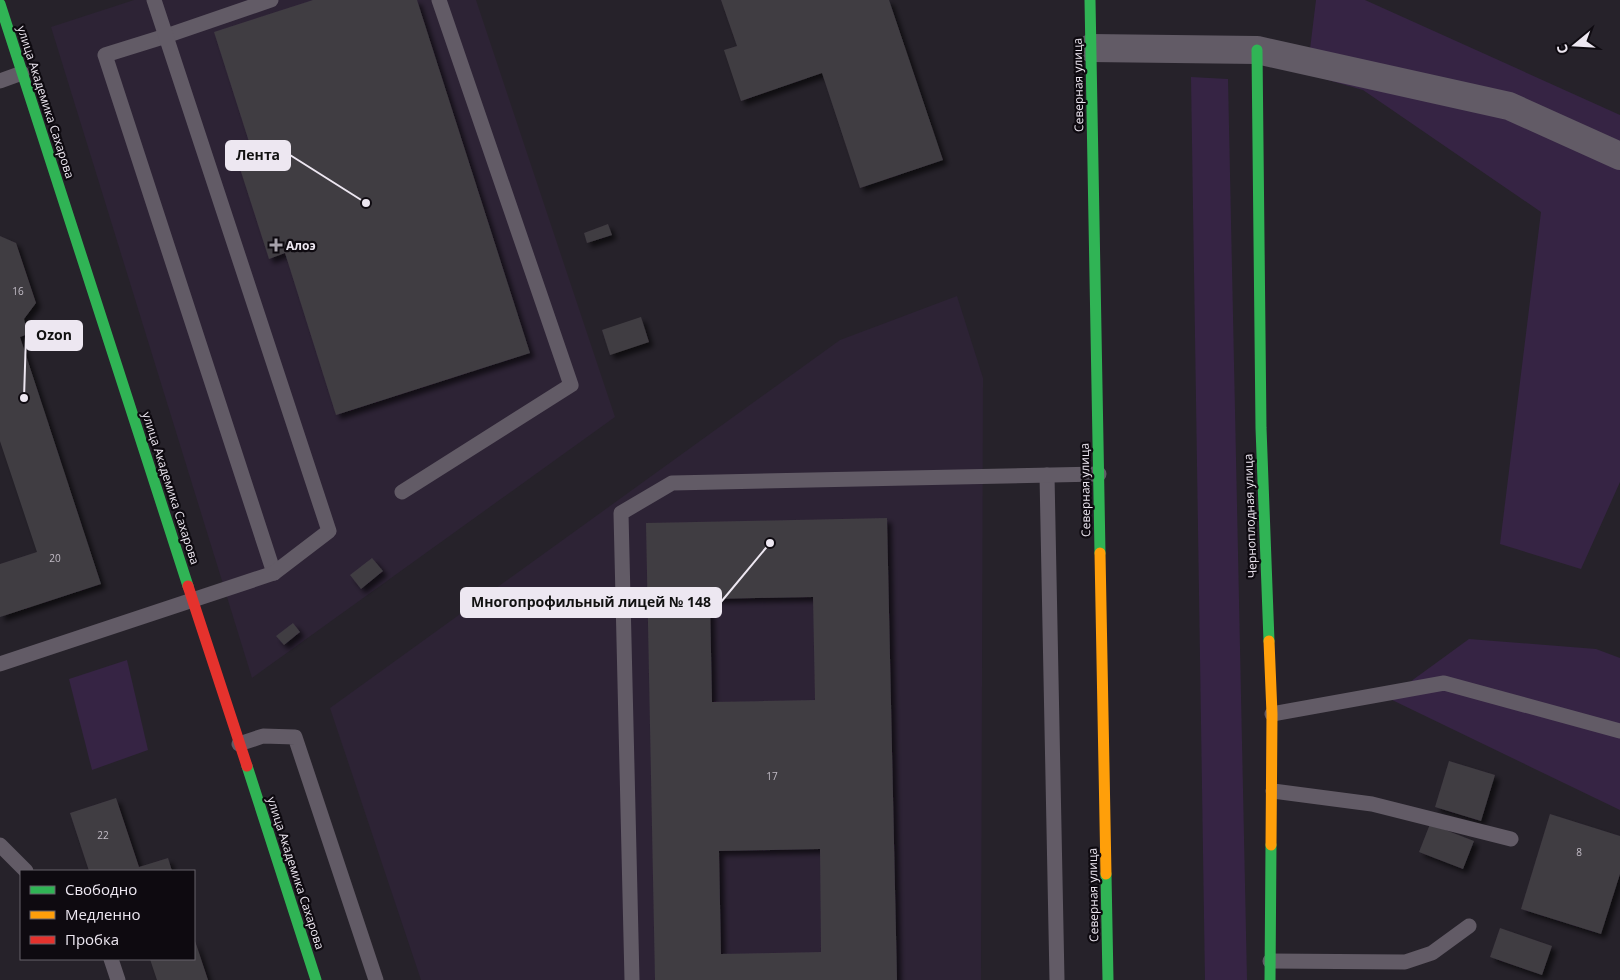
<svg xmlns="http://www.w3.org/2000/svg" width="1620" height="980" viewBox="0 0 1620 980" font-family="'Open Sans',sans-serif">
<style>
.built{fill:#2d2335}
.green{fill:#362444}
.building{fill:#403c43;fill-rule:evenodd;filter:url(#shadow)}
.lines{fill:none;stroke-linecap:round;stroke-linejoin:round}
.lane{stroke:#625b66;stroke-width:15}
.street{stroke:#625b66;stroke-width:28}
.fast{stroke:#30b455;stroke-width:11}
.slow{stroke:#ff9f0a;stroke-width:11}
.jam{stroke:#e5322d;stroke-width:11}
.poi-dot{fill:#a7a2ab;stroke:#0e0a10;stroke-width:2}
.labels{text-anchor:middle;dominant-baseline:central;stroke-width:4.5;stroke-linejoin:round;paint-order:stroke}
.number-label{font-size:10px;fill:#c2bcc6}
.street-label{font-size:12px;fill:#ede7f1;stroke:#0e0a10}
.poi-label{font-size:12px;font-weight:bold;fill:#ede7f1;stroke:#0e0a10;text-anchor:start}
.leader{fill:none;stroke:#ede7f1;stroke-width:2}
.callout-dot{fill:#ede7f1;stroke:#0e0a10;stroke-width:2}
.callout{fill:#ede7f1;stroke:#ede7f1;stroke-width:2}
.callout-label{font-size:14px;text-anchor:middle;font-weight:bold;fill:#111}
</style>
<defs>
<filter id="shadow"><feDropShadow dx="4.5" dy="4.5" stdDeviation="2.5" flood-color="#0009"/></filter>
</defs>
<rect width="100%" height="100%" fill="#26222a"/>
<g class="built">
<polygon points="134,0 476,0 615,417 252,678 51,27"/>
<polygon points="957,296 983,378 981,980 421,980 330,708 840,340"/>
</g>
<g class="green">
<polygon points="1316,0 1365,0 1620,115 1620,482 1581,569 1500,544 1541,212 1363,90 1307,74"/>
<polygon points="1191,77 1228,79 1247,980 1205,980"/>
<polygon points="1469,639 1596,649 1620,658 1620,810 1388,698"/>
<polygon points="127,660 148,750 92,770 69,679"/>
</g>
<g class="building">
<polygon points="313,0 417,0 530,353 336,415 285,253 269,259 235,153 251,148 214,32"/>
<polygon points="721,0 889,0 943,160 860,188 822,73 741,101 724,50 737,46"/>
<polygon points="608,224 612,235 587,243 584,233"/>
<polygon points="0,236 16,243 36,303 24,319 28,334 20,337 101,584 0,617 0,564 37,552 0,441"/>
<polygon points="641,317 649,342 610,355 602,330"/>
<path d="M887,518L897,980H655L646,523ZM813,597L815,700L712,702L710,599ZM820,849L821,952L721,954L719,851Z"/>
<polygon points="372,558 383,571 361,589 350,575"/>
<polygon points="293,623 300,632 284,645 276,636"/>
<polygon points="1449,761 1495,775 1481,821 1435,807"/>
<polygon points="116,798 139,867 168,858 172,871 89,871 70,813"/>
<polygon points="1550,814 1620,836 1620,874 1601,934 1521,909"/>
<polygon points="1430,824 1474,841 1463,869 1419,852"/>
<polygon points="1500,928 1552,946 1542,975 1490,957"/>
<polygon points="194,938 208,980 157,980 150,959 194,959"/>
</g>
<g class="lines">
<g class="lane">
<polyline points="271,0 166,36 105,55 274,573"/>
<polyline points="0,81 22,73"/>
<polyline points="1047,475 1057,980"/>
<polyline points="402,492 571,385 439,0"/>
<polyline points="0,664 274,573 329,531 154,0"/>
<polyline points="1272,714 1444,683 1620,731"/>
<polyline points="239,744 263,736 295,737 376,980"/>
<polyline points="1273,791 1372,804 1511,839"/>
<polyline points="0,845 26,871"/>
<polyline points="111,959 118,980"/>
<polyline points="1270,961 1405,962 1432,953 1469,926"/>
<polyline points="632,980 621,513 672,483 1099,474"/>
</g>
<polyline class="street" points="1091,48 1257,50 1509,106 1620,156"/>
<g class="fast">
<polyline points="1090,0 1100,553"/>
<polyline points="0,4 188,586"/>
<polyline points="1257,50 1261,428 1269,641"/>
<polyline points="247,766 316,980"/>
<polyline points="1106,874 1108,980"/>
<polyline points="1270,980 1271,845"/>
</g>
<g class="slow">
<polyline points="1100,553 1106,874"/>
<polyline points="1269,641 1272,714 1271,845"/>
</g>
<polyline class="jam" points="188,586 247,766"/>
</g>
<path class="poi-dot" d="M273.5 237.5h5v5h5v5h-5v5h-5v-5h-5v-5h5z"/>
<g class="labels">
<g class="number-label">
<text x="18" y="291">16</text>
<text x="55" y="558">20</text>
<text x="772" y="776">17</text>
<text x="103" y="835">22</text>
<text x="1579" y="852">8</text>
</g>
<g class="street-label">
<text transform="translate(1078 85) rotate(-91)">Северная улица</text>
<text transform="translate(46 102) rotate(72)">улица Академика Сахарова</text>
<text transform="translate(171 488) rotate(72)">улица Академика Сахарова</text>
<text transform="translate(1085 490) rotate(-91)">Северная улица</text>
<text transform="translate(1250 516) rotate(-92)">Черноплодная улица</text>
<text transform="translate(296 873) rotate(72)">улица Академика Сахарова</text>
<text transform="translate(1093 895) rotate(-91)">Северная улица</text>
</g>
<g class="poi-label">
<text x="286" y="245">Алоэ</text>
</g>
</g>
<path class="leader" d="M366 203L290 155M24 398L26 335M770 543L721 602"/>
<g class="callout-dot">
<circle cx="366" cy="203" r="5"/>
<circle cx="24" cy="398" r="5"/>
<circle cx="770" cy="543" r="5"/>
</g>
<g class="callout">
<rect x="226" y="141" width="64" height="29" rx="5"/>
<rect x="26" y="321" width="56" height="29" rx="5"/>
<rect x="461" y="588" width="260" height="29" rx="5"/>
</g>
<g class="callout-label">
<text x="258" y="160">Лента</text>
<text x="54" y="340">Ozon</text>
<text x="591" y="607">Многопрофильный лицей № 148</text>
</g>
<rect x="20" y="870" width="175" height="90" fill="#0e0a10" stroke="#67626a"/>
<rect x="30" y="886" width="25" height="8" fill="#30b455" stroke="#67626a"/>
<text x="65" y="895" font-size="15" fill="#ede7f1">Свободно</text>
<rect x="30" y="911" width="25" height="8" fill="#ff9f0a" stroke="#67626a"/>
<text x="65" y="920" font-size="15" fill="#ede7f1">Медленно</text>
<rect x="30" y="936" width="25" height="8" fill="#e5322d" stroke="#67626a"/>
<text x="65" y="945" font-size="15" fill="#ede7f1">Пробка</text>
<g transform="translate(1575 45) rotate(252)" stroke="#0e0a10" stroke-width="4" paint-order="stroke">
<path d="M0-4L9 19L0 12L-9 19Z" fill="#ede7f1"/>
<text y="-8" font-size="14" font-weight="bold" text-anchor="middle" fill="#ede7f1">С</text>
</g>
</svg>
